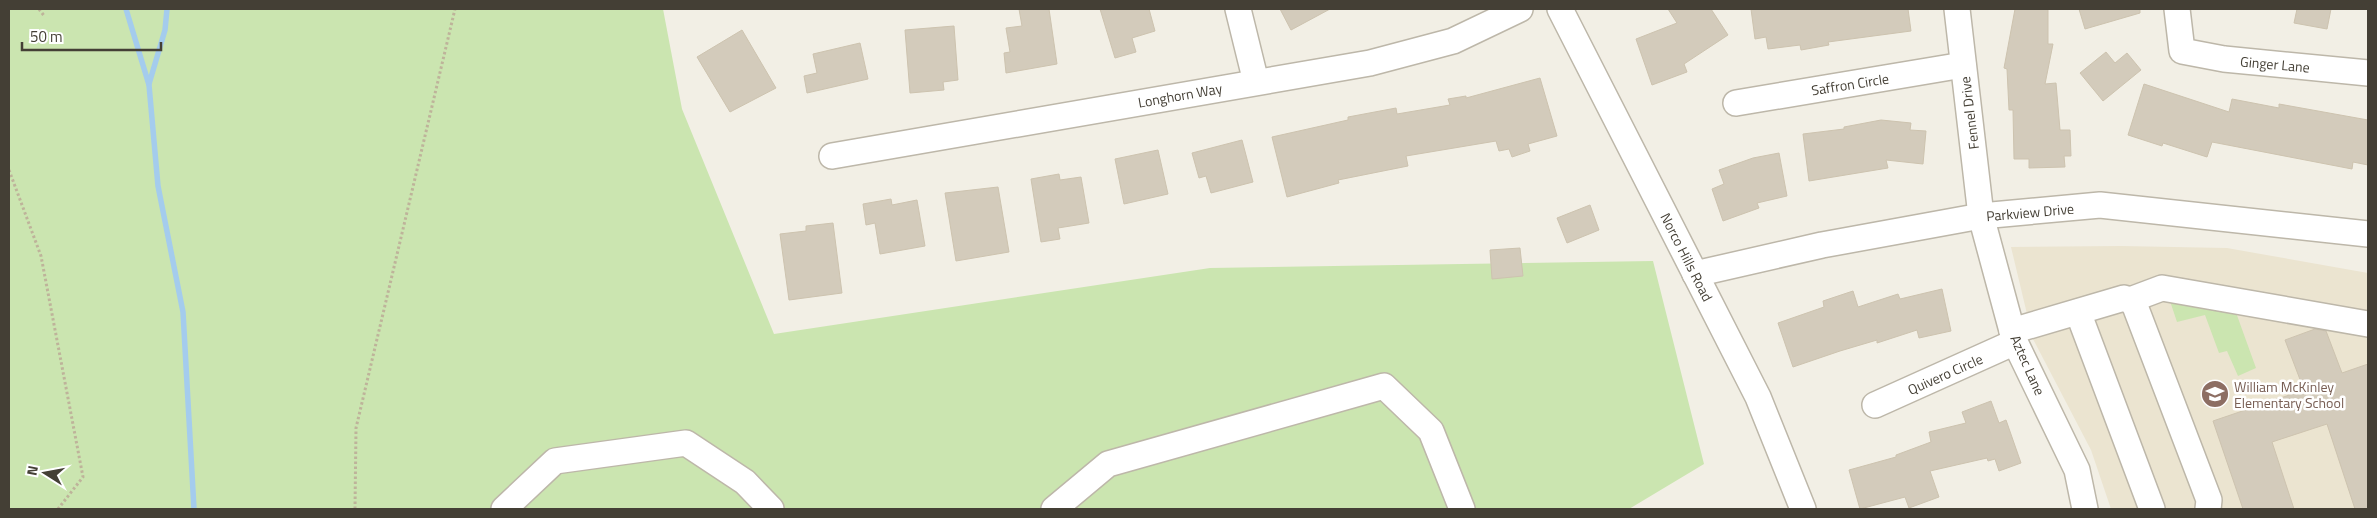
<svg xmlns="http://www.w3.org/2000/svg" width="2377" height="518" viewBox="0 0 2377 518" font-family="'Titillium Web',sans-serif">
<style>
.education{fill:#ebe4d0}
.green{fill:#cbe5b0}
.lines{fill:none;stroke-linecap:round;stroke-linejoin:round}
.stream{stroke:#a4cced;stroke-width:5.5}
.building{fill:#d3cbbb;stroke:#cdc3af}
.minor-casing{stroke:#bdb7a9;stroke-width:28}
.path{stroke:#beb39a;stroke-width:3;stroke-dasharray:2.5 2.5;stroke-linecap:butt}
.minor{stroke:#fff;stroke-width:25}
.labels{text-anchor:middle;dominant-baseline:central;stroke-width:5;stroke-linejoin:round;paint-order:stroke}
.street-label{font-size:14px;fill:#443f35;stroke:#fff}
.education-label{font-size:14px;fill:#785e54;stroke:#fff;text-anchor:start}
</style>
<rect width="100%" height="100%" fill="#f2efe5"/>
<polygon class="education" points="2121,246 2227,248 2368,273 2368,509 2111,509 2091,450 2033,339 2011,247"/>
<g class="green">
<polygon points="9,9 663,9 682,109 774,334 1210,268 1653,261 1704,464 1629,509 9,509"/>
<polygon points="2168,295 2234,307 2256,368 2238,376 2227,351 2219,353 2205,315 2177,322"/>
</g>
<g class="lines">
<g class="stream">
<polyline points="126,9 149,85 158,186 183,312 194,509"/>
<polyline points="149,84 165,30 167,9"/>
</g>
</g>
<g class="building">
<polygon points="1019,9 1049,9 1057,64 1006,73 1004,53 1010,52 1006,28 1022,26"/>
<polygon points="1100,9 1149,9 1155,31 1132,38 1136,52 1115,58"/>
<polygon points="1280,9 1330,9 1291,30"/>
<polygon points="1668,9 1711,9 1728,35 1684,64 1687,72 1652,85 1636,39 1677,23"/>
<polygon points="1751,9 1908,9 1911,31 1828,42 1829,45 1801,50 1800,45 1768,49 1766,37 1755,39"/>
<polygon points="2015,9 2048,9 2048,44 2053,44 2045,84 2056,83 2060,130 2070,130 2071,156 2064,156 2065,167 2029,168 2029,159 2014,159 2013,110 2009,110 2007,69 2004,68"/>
<polygon points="2079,9 2140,9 2140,13 2085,29"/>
<polygon points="2297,9 2331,9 2327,29 2294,23"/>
<polygon points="954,26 958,80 943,82 944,90 910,93 905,30"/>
<polygon points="742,30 776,88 730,112 697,57"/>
<polygon points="860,43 868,79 807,93 804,76 817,73 813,54"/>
<polygon points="2106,52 2115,63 2127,53 2141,70 2103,101 2080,73"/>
<polygon points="1540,78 1557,136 1528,144 1530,151 1512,157 1509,149 1499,151 1496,141 1406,156 1408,166 1338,180 1339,183 1287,197 1272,137 1348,120 1348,117 1396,108 1397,114 1450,105 1448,99 1466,96 1466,98"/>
<polygon points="2144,84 2229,112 2232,99 2279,108 2279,104 2368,120 2368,165 2353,162 2352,169 2212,142 2207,157 2163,143 2162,146 2128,135"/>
<polygon points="1881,120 1911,123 1910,130 1926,131 1923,164 1886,160 1888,168 1809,181 1803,134 1844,129 1844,127"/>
<polygon points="1242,140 1253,182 1211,193 1206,176 1199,178 1192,153"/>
<polygon points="1158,150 1168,194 1124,204 1115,159"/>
<polygon points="1779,153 1787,196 1757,203 1759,208 1723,221 1712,189 1724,184 1719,170 1753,158"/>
<polygon points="1059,174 1060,180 1081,177 1089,223 1058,228 1060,239 1041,242 1031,179"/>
<polygon points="998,187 1009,252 956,261 945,193"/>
<polygon points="891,199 892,205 917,200 925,246 880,254 875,223 866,225 863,204"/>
<polygon points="1590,205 1599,230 1567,243 1557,218"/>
<polygon points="833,223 842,293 789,300 780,234 806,231 806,226"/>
<polygon points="1520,248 1523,276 1492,279 1490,250"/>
<polygon points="1942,289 1951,331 1919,338 1917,330 1877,343 1877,340 1840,351 1793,367 1778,323 1824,307 1823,301 1853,291 1858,307 1898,294 1900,299"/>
<polygon points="2315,329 2326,331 2342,373 2368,364 2368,509 2355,509 2327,424 2272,442 2294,509 2243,509 2213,421 2304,390 2285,340"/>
<polygon points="1991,401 1999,423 2006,420 2021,463 1999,471 1995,459 1988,461 1987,458 1930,471 1939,497 1909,508 1905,497 1860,509 1849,470 1896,457 1896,455 1931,442 1929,432 1966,423 1962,412"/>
</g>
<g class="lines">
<defs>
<g id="minor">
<polyline points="1238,9 1256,82"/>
<polyline points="1560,9 1758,397 1803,509"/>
<polyline points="1957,9 1981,216 2015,342 2077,470 2085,509"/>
<polyline points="2177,9 2182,51 2224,59 2368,73"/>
<polyline points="1736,103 1963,65"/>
<polyline points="832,156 1370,63 1453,41 1520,9"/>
<polyline points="1695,274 1822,245 1981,216 2100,205 2368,234"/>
<polyline points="2130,300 2162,288 2368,324"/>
<polyline points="2078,312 2152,509"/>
<polyline points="2012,331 2124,298 2130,300 2135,306 2209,500 2208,509"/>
<polyline points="1875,405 2015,342"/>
<polyline points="504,509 555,461 686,443 745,482 771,509"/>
<polyline points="1054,509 1108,464 1384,386 1431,431 1462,509"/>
</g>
</defs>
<use href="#minor" class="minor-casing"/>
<g class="path">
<polyline points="39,9 45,17"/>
<polyline points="9,170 41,256 83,477 58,509"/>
<polyline points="355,509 356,428 455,9"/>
</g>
<use href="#minor" class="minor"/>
</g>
<defs>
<symbol id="school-disc" viewBox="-11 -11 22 22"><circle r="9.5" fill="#8d6e63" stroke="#fff"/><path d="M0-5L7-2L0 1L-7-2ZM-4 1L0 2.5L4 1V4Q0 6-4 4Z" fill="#fff"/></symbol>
</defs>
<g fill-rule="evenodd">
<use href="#school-disc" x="2199" y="378" width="32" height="32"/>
</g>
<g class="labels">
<g class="street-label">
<text transform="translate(2275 64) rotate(5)">Ginger Lane</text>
<text transform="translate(1850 84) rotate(-9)">Saffron Circle</text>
<text transform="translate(1180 95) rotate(-10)">Longhorn Way</text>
<text transform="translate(1969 113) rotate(-97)">Fennel Drive</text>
<text transform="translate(2030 212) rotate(-5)">Parkview Drive</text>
<text transform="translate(1687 257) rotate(63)">Norco Hills Road</text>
<text transform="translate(2028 365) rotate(66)">Aztec Lane</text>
<text transform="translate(1945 374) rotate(-24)">Quivero Circle</text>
</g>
<g class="education-label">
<text x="2234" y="386">William McKinley<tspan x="2234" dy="16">Elementary School</tspan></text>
</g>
</g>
<rect width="2377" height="518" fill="none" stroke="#443f35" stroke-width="20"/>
<g transform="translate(45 473) rotate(281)" stroke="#ffffff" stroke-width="4" paint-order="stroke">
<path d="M0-4L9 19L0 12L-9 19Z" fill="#443f35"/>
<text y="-8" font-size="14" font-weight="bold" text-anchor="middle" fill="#443f35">N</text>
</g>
<path d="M22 42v8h139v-8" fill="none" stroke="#443f35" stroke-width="2.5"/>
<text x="30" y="42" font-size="15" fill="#443f35" stroke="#ffffff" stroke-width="4" paint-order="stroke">50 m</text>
</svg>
